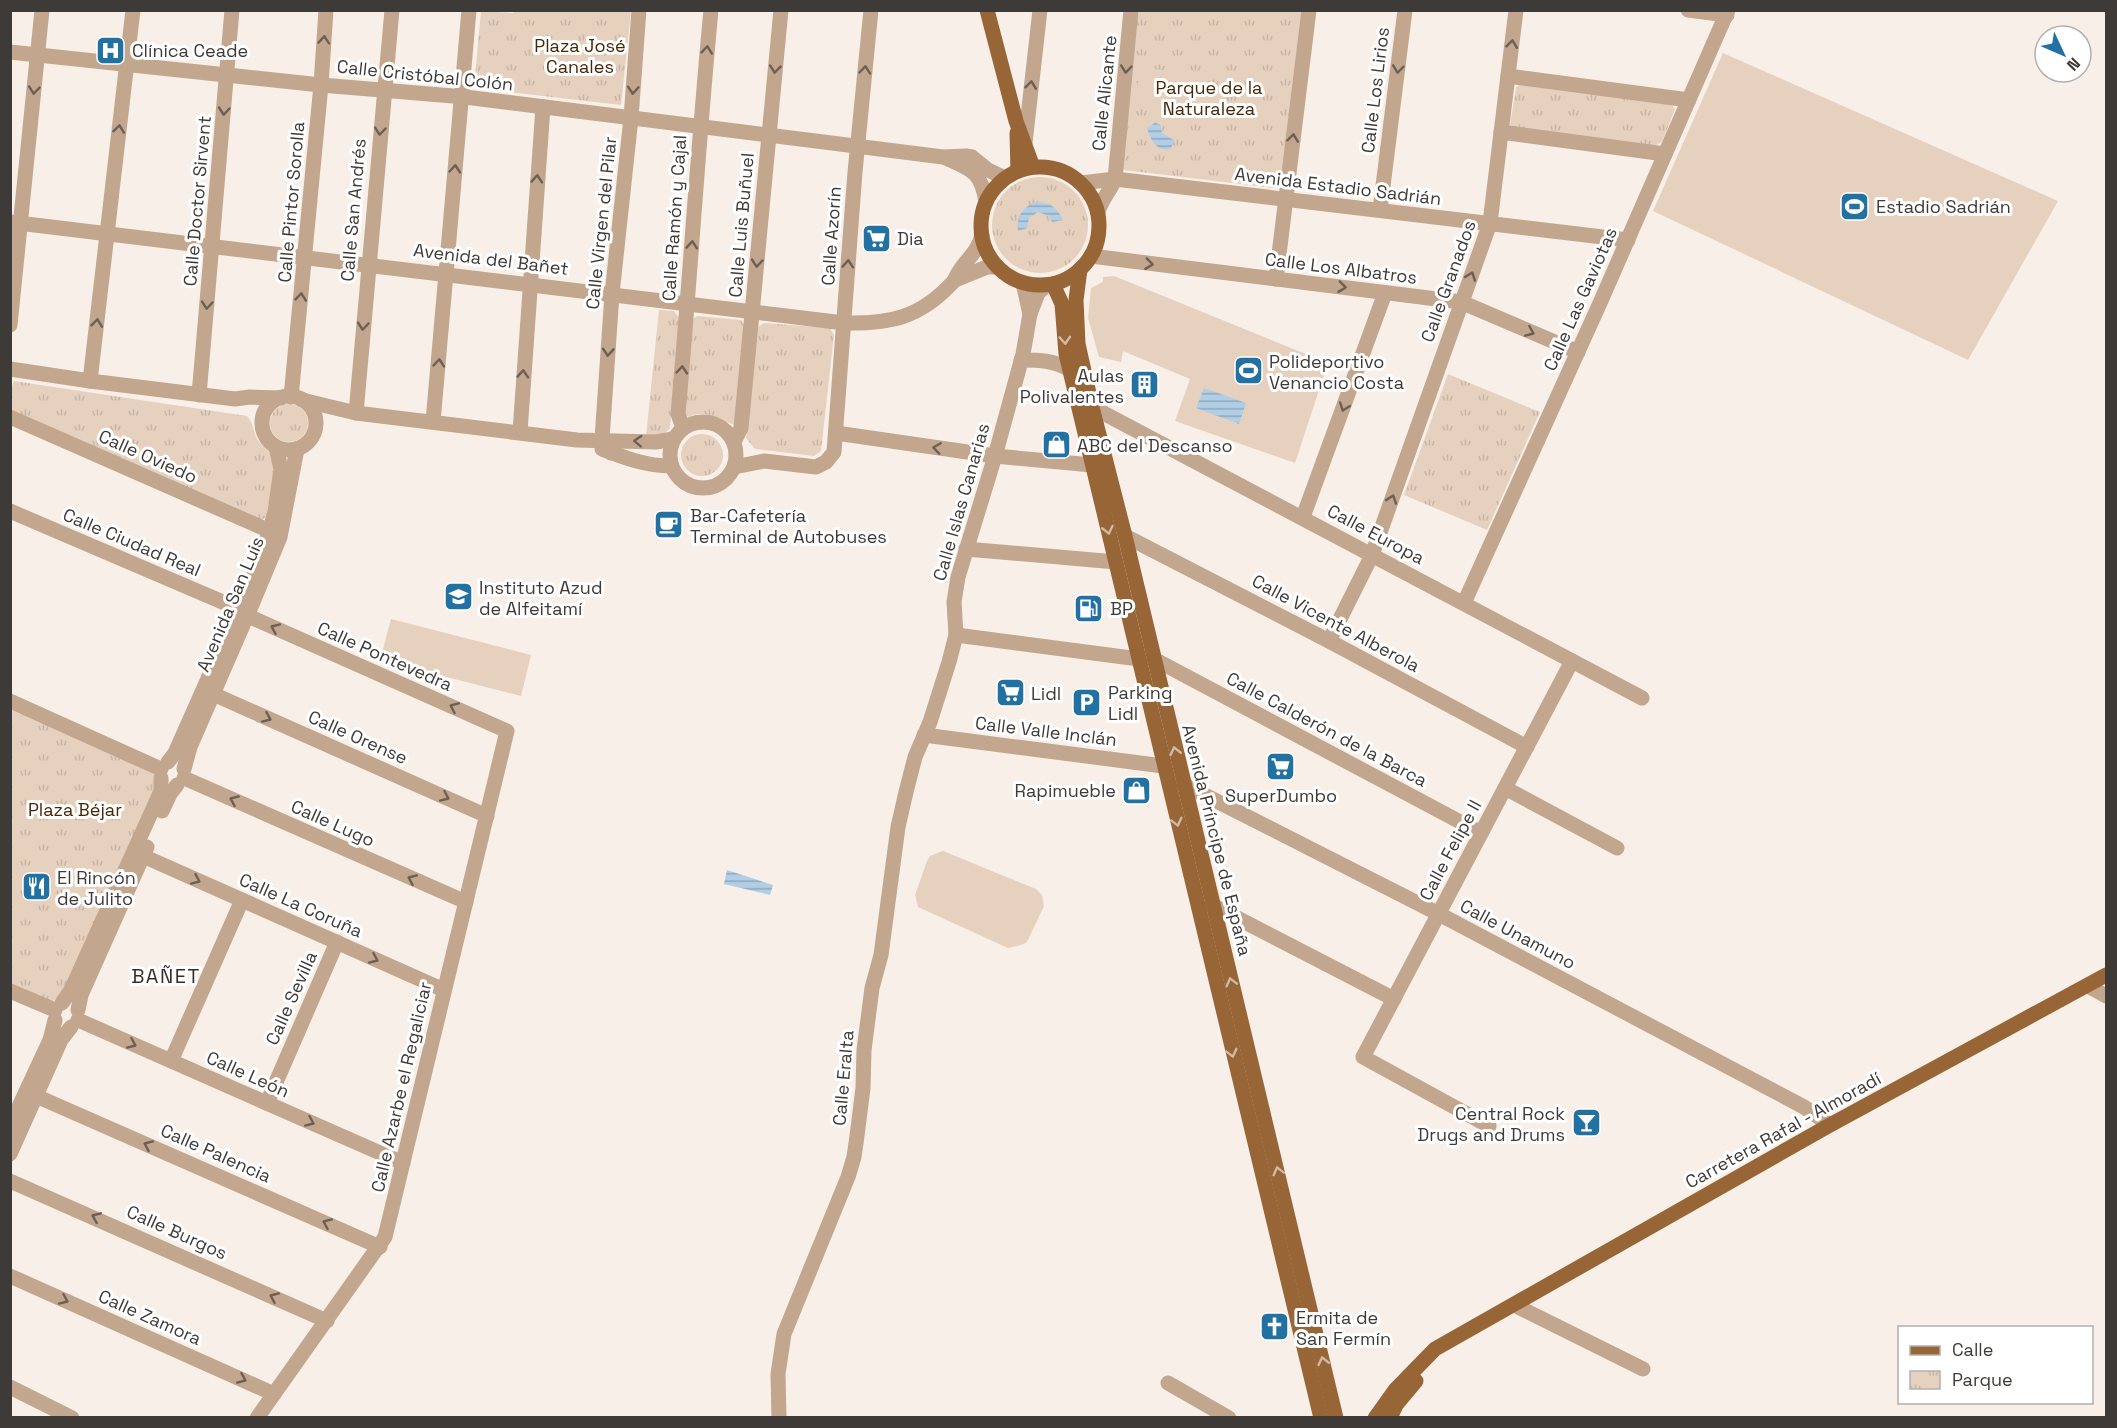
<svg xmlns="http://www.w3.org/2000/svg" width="2117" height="1428" viewBox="0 0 2117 1428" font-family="'Space Grotesk',sans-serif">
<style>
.park{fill:url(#park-tufts)}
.pitch{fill:#e6d1bf}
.water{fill:url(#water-rules)}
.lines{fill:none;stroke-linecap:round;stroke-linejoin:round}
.minor{stroke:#c2a68d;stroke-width:15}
.major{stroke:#976536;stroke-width:15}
.oneway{stroke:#6c6055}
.oneway2{stroke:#d0baa5}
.labels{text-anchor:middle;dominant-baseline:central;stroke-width:6;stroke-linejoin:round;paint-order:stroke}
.park-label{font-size:18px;fill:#442708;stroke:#fff}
.poi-label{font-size:18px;fill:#3e3a37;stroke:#fff;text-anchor:start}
.street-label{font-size:18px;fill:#3e3a37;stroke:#fff}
.neighbourhood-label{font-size:20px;letter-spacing:1.5px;fill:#342e29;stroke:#fff}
</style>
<defs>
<pattern id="park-tufts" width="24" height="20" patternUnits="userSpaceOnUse" patternTransform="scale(1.5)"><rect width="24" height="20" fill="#e6d1bf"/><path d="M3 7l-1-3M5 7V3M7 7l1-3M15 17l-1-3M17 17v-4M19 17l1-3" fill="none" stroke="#c6b4a5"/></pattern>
<pattern id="water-rules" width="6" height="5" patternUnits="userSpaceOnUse" patternTransform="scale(1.5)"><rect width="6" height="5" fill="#b0cee5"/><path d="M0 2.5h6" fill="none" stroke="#91a8ba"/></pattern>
</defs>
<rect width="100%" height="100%" fill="#f8efe8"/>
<g class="park">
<polygon points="513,11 631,11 621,105 474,88 481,11 513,13"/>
<polygon points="1138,11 1302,11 1281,181 1275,188 1124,170 1119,163"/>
<polygon points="1520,84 1672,105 1675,109 1662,142 1655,146 1516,128 1510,125 1516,88"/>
<circle cx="1040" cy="225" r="48"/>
<polygon points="659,310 674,311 679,318 670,428 661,437 646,436"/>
<path d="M697,316L741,320L745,327L736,425C719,421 706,408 688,417L684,413L693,319Z"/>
<polygon points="764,323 830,328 834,335 821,451 814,456 755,449 746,438 756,328"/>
<polygon points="1448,374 1540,412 1487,530 1404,495"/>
<path d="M14,381L247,416C253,423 253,429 256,437C261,446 270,450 273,459C276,467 270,505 269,516L259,521L11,410V389Z"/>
<circle cx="289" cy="423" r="19"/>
<circle cx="702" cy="455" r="21"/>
<polygon points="11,710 148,768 156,777 156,786 66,989 58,1000 51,1001 11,984"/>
</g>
<g class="pitch">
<polygon points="1723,53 2058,201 1968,360 1653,211"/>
<polygon points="1139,68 1199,73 1201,84 1210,89 1208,110 1136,104"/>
<polygon points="1114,276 1328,363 1295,463 1175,421 1190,379 1123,351 1121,362 1099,357 1088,318 1091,288 1103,282 1103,277"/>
<polygon points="391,619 531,655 521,696 380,660"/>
<polygon points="943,851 1036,889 1042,895 1044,906 1027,942 1021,945 1008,948 918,907 915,895 927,861 930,856"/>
</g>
<g class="water">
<path d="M1156,122L1161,127L1162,133L1175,141L1170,149C1157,152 1150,139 1147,128Z"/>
<path d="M1035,202C1049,201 1057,207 1063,220L1052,222L1049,216L1038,212L1029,218L1027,228L1018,231C1016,217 1022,208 1035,202Z"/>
<polygon points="1204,388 1246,403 1239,424 1196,408"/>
<polygon points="727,870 773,885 770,895 724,884"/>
</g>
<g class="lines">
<g class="minor">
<polyline points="1688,10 1727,15"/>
<polyline points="10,52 321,85 465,97 943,157 966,156 972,157 988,170 1005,178"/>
<polyline points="1508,76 1689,100"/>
<polyline points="1501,132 1665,154"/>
<polyline points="1025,143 1040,10"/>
<path d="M946,158C972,170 981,171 986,202"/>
<polyline points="1081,183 1115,179 1628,240"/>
<polyline points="1380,210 1405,10"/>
<path d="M1098,212C1102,199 1110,191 1115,179L1131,10"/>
<path d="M10,222L844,323C890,324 920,318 953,282C956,278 957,274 960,270C969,257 978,251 982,235"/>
<polyline points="1091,256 1461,302 1578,352"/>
<polyline points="1276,279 1309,10"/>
<polyline points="955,280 987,267 998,267"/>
<polyline points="1023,283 1030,314"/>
<polyline points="10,325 42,10"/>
<path d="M1021,360C1039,360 1054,360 1070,370"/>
<polyline points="10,369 90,381 235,399 250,397 281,398"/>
<polyline points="90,381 133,10"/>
<polyline points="199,395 232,10"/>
<circle cx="289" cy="423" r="27"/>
<polyline points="291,397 321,85 326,10"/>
<polyline points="302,400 356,413 577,440 656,442 673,439"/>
<polyline points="1092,407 1642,698"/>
<polyline points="356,413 392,10"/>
<polyline points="10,417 270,531"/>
<circle cx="703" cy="455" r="33"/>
<polyline points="433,422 469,10"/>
<path d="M683,428L678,414C690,280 698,145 711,10"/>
<polyline points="520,432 543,107"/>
<polyline points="836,433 995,456 1092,465"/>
<polyline points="734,442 741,428 781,10"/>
<path d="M602,449C625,458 646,466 671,466"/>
<polyline points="611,453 602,444 602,439 612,294 631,118 639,10"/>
<polyline points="734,467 764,461 816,467 826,462 834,452 855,172 871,10"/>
<polyline points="10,511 239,609"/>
<polyline points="1303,517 1385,293"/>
<polyline points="1125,536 1329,641 1527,747"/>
<polyline points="966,549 1116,562"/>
<polyline points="1464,603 1600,303 1728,10"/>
<polyline points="248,616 507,731 385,1237 257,1418"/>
<polyline points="956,635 1139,659"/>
<polyline points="1329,641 1372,555 1490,223 1516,10"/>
<polyline points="1154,659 1481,833"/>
<polyline points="213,694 487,816"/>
<polyline points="10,701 161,769"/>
<polyline points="924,735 1163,766"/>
<polyline points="168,762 175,753 261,559 275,512 281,469 276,447"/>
<polyline points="184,769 190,747 253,602 280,537 297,449"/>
<polyline points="184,778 466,902"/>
<polyline points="1183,784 1439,914 1804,1107 1830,1125"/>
<polyline points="1505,788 1617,848"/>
<polyline points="162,811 170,794 177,785"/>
<polyline points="143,856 444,990"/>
<polyline points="1212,905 1394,999"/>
<polyline points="2088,986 2106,996"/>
<polyline points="10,991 55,1010"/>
<polyline points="62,1003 71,990 161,791 161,778"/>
<polyline points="78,1010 81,995 147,847"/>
<polyline points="78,1020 403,1163"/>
<polyline points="171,1061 242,900"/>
<polyline points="36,1096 380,1247"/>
<polyline points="267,1103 337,942"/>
<polyline points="10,1126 50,1040 55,1020"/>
<polyline points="1489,1126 1363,1057 1572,661"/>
<polyline points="10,1154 61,1040 71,1027"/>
<polyline points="10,1181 327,1321"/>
<polyline points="10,1276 274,1394"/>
<polyline points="1514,1305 1643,1369"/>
<polyline points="1168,1383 1229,1418"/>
<polyline points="10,1387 72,1418"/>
<polyline points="779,1418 778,1374 784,1334 848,1177 854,1157 857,1136 863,1088 864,1050 872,988 881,955 898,827 906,792 915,757 930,722 949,662 956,635 954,602 958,577 995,456 1023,354 1030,314 1038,293 1047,285"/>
</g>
<g class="major">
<polyline points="987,10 1016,121 1033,167"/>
<polyline points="1017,133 1018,171"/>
<circle cx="1040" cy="226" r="59"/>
<polyline points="1080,269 1076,300 1078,344 1092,407 1125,536 1336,1418"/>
<polyline points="1053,284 1062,304 1066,354 1321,1418"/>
<polyline points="1375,1418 1395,1390 1435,1349 1830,1125 2106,975"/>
<polyline points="1390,1418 1396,1405 1416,1381"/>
</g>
</g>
<defs><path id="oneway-chevron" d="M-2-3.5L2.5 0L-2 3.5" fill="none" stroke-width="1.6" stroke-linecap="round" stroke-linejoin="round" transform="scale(1.5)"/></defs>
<g class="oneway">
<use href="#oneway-chevron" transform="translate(324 40) rotate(-86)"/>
<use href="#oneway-chevron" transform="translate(1512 44) rotate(-83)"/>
<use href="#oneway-chevron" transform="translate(707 50) rotate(-84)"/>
<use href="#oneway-chevron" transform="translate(775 69) rotate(96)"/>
<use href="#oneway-chevron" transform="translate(1126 69) rotate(96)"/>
<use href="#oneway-chevron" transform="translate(1398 69) rotate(97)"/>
<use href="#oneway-chevron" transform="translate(865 70) rotate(-85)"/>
<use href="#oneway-chevron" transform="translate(1031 85) rotate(-83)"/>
<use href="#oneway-chevron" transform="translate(34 90) rotate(96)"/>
<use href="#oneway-chevron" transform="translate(633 90) rotate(94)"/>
<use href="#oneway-chevron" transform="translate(224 111) rotate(95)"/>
<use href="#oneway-chevron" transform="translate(119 129) rotate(-83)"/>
<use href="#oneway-chevron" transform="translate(380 131) rotate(95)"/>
<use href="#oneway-chevron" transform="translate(1293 138) rotate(-83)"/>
<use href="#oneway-chevron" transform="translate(455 169) rotate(-85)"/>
<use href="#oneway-chevron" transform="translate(537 179) rotate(-86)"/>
<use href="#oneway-chevron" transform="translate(692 245) rotate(-86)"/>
<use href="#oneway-chevron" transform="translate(757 263) rotate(95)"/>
<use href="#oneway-chevron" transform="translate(848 264) rotate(-86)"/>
<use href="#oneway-chevron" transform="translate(1149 264) rotate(7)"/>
<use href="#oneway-chevron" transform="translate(1471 276) rotate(-70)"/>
<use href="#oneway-chevron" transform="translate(1342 287) rotate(7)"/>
<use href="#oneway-chevron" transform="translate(301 297) rotate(-84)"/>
<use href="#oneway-chevron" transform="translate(207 305) rotate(95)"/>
<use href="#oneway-chevron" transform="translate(97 323) rotate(-83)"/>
<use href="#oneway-chevron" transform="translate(363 326) rotate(95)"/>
<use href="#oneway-chevron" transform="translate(1530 332) rotate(23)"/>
<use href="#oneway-chevron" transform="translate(608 352) rotate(94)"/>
<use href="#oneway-chevron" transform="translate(439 363) rotate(-85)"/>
<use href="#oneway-chevron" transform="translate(682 370) rotate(-85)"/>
<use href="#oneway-chevron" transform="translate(523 374) rotate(-86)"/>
<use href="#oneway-chevron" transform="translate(1344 407) rotate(110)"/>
<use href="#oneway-chevron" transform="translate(638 441) rotate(-177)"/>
<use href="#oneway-chevron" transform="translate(937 448) rotate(-172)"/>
<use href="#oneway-chevron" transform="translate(1392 499) rotate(-71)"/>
<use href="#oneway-chevron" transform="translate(275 628) rotate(-156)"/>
<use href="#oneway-chevron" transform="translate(454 707) rotate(-156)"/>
<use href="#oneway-chevron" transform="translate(267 718) rotate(24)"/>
<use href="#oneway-chevron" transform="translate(445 797) rotate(24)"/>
<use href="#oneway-chevron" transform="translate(234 800) rotate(-156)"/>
<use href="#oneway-chevron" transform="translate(412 879) rotate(-156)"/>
<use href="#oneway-chevron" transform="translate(196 880) rotate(24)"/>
<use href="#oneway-chevron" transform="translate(374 959) rotate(24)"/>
<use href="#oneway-chevron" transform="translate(132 1044) rotate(24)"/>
<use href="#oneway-chevron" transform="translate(310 1122) rotate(24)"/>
<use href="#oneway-chevron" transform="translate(148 1145) rotate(-156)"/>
<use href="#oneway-chevron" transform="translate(96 1217) rotate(-157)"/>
<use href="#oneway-chevron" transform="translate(327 1223) rotate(-156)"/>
<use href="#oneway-chevron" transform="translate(274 1297) rotate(-156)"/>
<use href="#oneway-chevron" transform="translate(64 1300) rotate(24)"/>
<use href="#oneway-chevron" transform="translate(242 1379) rotate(24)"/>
</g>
<g class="oneway2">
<use href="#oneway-chevron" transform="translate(1065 340) rotate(86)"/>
<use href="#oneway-chevron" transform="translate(1108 530) rotate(77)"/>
<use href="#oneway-chevron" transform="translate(1175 751) rotate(-103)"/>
<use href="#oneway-chevron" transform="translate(1177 822) rotate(76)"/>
<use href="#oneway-chevron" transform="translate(1231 982) rotate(-104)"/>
<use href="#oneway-chevron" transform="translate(1232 1053) rotate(76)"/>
<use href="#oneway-chevron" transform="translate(1278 1171) rotate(-104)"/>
<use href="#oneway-chevron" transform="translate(1323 1361) rotate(-103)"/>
</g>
<defs>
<symbol id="hospital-square" viewBox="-11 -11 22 22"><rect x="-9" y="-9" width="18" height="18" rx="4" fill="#2171a3" stroke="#fff"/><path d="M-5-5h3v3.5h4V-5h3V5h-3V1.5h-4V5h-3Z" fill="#fff"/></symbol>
<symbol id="stadium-square" viewBox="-11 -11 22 22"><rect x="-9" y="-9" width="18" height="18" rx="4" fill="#2171a3" stroke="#fff"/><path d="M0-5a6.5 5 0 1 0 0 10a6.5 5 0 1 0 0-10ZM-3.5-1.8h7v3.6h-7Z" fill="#fff"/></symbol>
<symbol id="supermarket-square" viewBox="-11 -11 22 22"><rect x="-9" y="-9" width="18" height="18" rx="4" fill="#2171a3" stroke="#fff"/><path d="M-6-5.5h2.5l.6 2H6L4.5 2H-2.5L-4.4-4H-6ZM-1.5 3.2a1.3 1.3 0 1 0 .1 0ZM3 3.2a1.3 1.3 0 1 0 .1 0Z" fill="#fff"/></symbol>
<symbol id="building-square" viewBox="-11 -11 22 22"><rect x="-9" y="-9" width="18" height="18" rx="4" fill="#2171a3" stroke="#fff"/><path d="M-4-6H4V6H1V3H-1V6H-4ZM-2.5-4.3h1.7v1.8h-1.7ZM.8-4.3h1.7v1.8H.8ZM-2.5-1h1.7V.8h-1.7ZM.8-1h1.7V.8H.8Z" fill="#fff"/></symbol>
<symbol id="shop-square" viewBox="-11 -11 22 22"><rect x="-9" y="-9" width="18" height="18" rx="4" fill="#2171a3" stroke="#fff"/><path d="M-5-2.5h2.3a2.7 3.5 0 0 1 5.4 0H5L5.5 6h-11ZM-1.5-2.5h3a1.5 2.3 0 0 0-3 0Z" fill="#fff"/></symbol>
<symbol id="cafe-square" viewBox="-11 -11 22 22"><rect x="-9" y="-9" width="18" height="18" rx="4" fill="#2171a3" stroke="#fff"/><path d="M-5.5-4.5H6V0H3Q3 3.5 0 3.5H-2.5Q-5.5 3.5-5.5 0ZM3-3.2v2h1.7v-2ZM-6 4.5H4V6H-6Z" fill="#fff"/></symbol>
<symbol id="school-square" viewBox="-11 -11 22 22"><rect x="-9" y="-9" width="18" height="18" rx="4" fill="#2171a3" stroke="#fff"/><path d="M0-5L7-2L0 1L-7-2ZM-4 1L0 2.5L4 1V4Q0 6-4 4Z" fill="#fff"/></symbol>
<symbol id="fuel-square" viewBox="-11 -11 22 22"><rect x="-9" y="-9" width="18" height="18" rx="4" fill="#2171a3" stroke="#fff"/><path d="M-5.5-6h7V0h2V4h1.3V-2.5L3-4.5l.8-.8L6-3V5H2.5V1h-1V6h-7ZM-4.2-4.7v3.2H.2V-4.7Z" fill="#fff"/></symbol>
<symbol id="parking-square" viewBox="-11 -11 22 22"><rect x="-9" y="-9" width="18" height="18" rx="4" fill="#2171a3" stroke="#fff"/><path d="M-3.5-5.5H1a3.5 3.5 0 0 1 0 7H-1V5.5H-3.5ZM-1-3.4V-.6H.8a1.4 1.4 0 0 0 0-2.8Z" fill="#fff"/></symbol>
<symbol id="restaurant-square" viewBox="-11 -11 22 22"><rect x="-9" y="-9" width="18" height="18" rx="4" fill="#2171a3" stroke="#fff"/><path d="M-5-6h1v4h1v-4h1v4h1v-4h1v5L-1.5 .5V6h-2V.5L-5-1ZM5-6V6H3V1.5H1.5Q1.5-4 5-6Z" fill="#fff"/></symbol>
<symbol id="bar-square" viewBox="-11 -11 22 22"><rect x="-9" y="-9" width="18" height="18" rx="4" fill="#2171a3" stroke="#fff"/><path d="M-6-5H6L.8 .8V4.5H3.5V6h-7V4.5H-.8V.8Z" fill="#fff"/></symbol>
<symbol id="church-square" viewBox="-11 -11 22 22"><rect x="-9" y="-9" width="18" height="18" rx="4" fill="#2171a3" stroke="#fff"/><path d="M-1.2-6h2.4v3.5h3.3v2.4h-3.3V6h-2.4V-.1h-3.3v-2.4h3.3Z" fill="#fff"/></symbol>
</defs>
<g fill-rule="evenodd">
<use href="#hospital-square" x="94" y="34" width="33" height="33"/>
<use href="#stadium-square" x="1838" y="190" width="33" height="33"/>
<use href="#supermarket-square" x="860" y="222" width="33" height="33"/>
<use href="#stadium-square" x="1232" y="354" width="33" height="33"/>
<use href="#building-square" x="1128" y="368" width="33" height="33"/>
<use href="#shop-square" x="1040" y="428" width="33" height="33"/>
<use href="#cafe-square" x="652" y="508" width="33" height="33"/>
<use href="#school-square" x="442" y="580" width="33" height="33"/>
<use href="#fuel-square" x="1072" y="592" width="33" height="33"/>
<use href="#supermarket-square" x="994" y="676" width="33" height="33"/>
<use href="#parking-square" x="1070" y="686" width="33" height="33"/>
<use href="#supermarket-square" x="1264" y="750" width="33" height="33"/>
<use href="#shop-square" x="1120" y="774" width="33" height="33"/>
<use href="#restaurant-square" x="20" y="870" width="33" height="33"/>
<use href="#bar-square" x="1570" y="1106" width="33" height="33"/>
<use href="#church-square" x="1258" y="1310" width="33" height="33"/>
</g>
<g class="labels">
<g class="park-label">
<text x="580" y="45">Plaza José<tspan x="580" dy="21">Canales</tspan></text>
<text x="1209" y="87">Parque de la<tspan x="1209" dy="21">Naturaleza</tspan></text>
<text x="75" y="809">Plaza Béjar</text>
</g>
<g class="poi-label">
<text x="132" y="50">Clínica Ceade</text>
<text x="1876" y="206">Estadio Sadrián</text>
<text x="897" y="238">Dia</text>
<text x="1269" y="361">Polideportivo<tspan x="1269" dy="21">Venancio Costa</tspan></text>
<text x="1124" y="375" text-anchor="end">Aulas<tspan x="1124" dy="21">Polivalentes</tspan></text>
<text x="1077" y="445">ABC del Descanso</text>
<text x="690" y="515">Bar-Cafetería<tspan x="690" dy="21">Terminal de Autobuses</tspan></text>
<text x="479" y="587">Instituto Azud<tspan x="479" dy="21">de Alfeitamí</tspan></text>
<text x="1110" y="608">BP</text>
<text x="1108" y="692">Parking<tspan x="1108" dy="21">Lidl</tspan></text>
<text x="1031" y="693">Lidl</text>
<text x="1116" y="790" text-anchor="end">Rapimueble</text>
<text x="1281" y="795" text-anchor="middle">SuperDumbo</text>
<text x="57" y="877">El Rincón<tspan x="57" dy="21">de Julito</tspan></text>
<text x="1565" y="1113" text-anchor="end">Central Rock<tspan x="1565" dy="21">Drugs and Drums</tspan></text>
<text x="1296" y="1317">Ermita de<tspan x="1296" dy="21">San Fermín</tspan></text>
</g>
<g class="street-label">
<text transform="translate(425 75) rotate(6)">Calle Cristóbal Colón</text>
<text transform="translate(1375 90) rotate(-83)">Calle Los Lirios</text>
<text transform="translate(1104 93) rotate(-84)">Calle Alicante</text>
<text transform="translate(1338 186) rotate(7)">Avenida Estadio Sadrián</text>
<text transform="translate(197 201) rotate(-85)">Calle Doctor Sirvent</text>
<text transform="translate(291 202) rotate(-85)">Calle Pintor Sorolla</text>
<text transform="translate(353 210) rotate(-85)">Calle San Andrés</text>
<text transform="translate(674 218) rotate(-86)">Calle Ramón y Cajal</text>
<text transform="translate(601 223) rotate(-84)">Calle Virgen del Pilar</text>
<text transform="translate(741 225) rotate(-85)">Calle Luis Buñuel</text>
<text transform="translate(831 236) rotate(-86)">Calle Azorín</text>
<text transform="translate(491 259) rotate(7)">Avenida del Bañet</text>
<text transform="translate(1341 268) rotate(7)">Calle Los Albatros</text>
<text transform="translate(1448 281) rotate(-70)">Calle Granados</text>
<text transform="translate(1580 299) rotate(-66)">Calle Las Gaviotas</text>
<text transform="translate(148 456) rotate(24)">Calle Oviedo</text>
<text transform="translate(961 502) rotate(-74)">Calle Islas Canarias</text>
<text transform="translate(1376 534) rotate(28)">Calle Europa</text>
<text transform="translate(132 542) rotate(23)">Calle Ciudad Real</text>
<text transform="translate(230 604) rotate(-67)">Avenida San Luis</text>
<text transform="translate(1336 623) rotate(28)">Calle Vicente Alberola</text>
<text transform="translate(385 656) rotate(24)">Calle Pontevedra</text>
<text transform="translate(1327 729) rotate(28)">Calle Calderón de la Barca</text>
<text transform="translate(1046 731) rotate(7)">Calle Valle Inclán</text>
<text transform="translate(358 737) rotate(24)">Calle Orense</text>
<text transform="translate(333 823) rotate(24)">Calle Lugo</text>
<text transform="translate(1217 840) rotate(76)">Avenida Príncipe de España</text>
<text transform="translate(1450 850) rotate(-62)">Calle Felipe II</text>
<text transform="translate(301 905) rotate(24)">Calle La Coruña</text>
<text transform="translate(1518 934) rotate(28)">Calle Unamuno</text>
<text transform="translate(291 998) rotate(-66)">Calle Sevilla</text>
<text transform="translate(248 1074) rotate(24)">Calle León</text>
<text transform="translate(843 1078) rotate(-85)">Calle Eralta</text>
<text transform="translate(401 1087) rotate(-77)">Calle Azarbe el Regaliciar</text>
<text transform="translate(1783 1130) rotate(-29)">Carretera Rafal - Almoradí</text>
<text transform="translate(216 1153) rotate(24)">Calle Palencia</text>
<text transform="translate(177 1232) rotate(24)">Calle Burgos</text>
<text transform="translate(150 1317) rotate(24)">Calle Zamora</text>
</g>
<g class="neighbourhood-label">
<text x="166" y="976">BAÑET</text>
</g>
</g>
<rect width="2117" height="1428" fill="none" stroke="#3e3a37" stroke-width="24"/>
<rect x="1898" y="1326" width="195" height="78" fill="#ffffff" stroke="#b2b0af" stroke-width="1.5"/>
<rect x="1910" y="1346" width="30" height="9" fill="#976536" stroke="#b2b0af" stroke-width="1.5"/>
<text x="1952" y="1356" font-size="18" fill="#3e3a37">Calle</text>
<rect x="1910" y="1371" width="30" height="18" fill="url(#park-tufts)" stroke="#b2b0af" stroke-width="1.5"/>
<text x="1952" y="1386" font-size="18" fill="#3e3a37">Parque</text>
<g transform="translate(2063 54) rotate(134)"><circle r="28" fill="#ffffff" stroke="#b2b0af" stroke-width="1.5"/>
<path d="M0-4.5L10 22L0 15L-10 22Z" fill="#2171a3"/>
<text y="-9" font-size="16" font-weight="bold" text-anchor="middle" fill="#3e3a37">N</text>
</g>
</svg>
